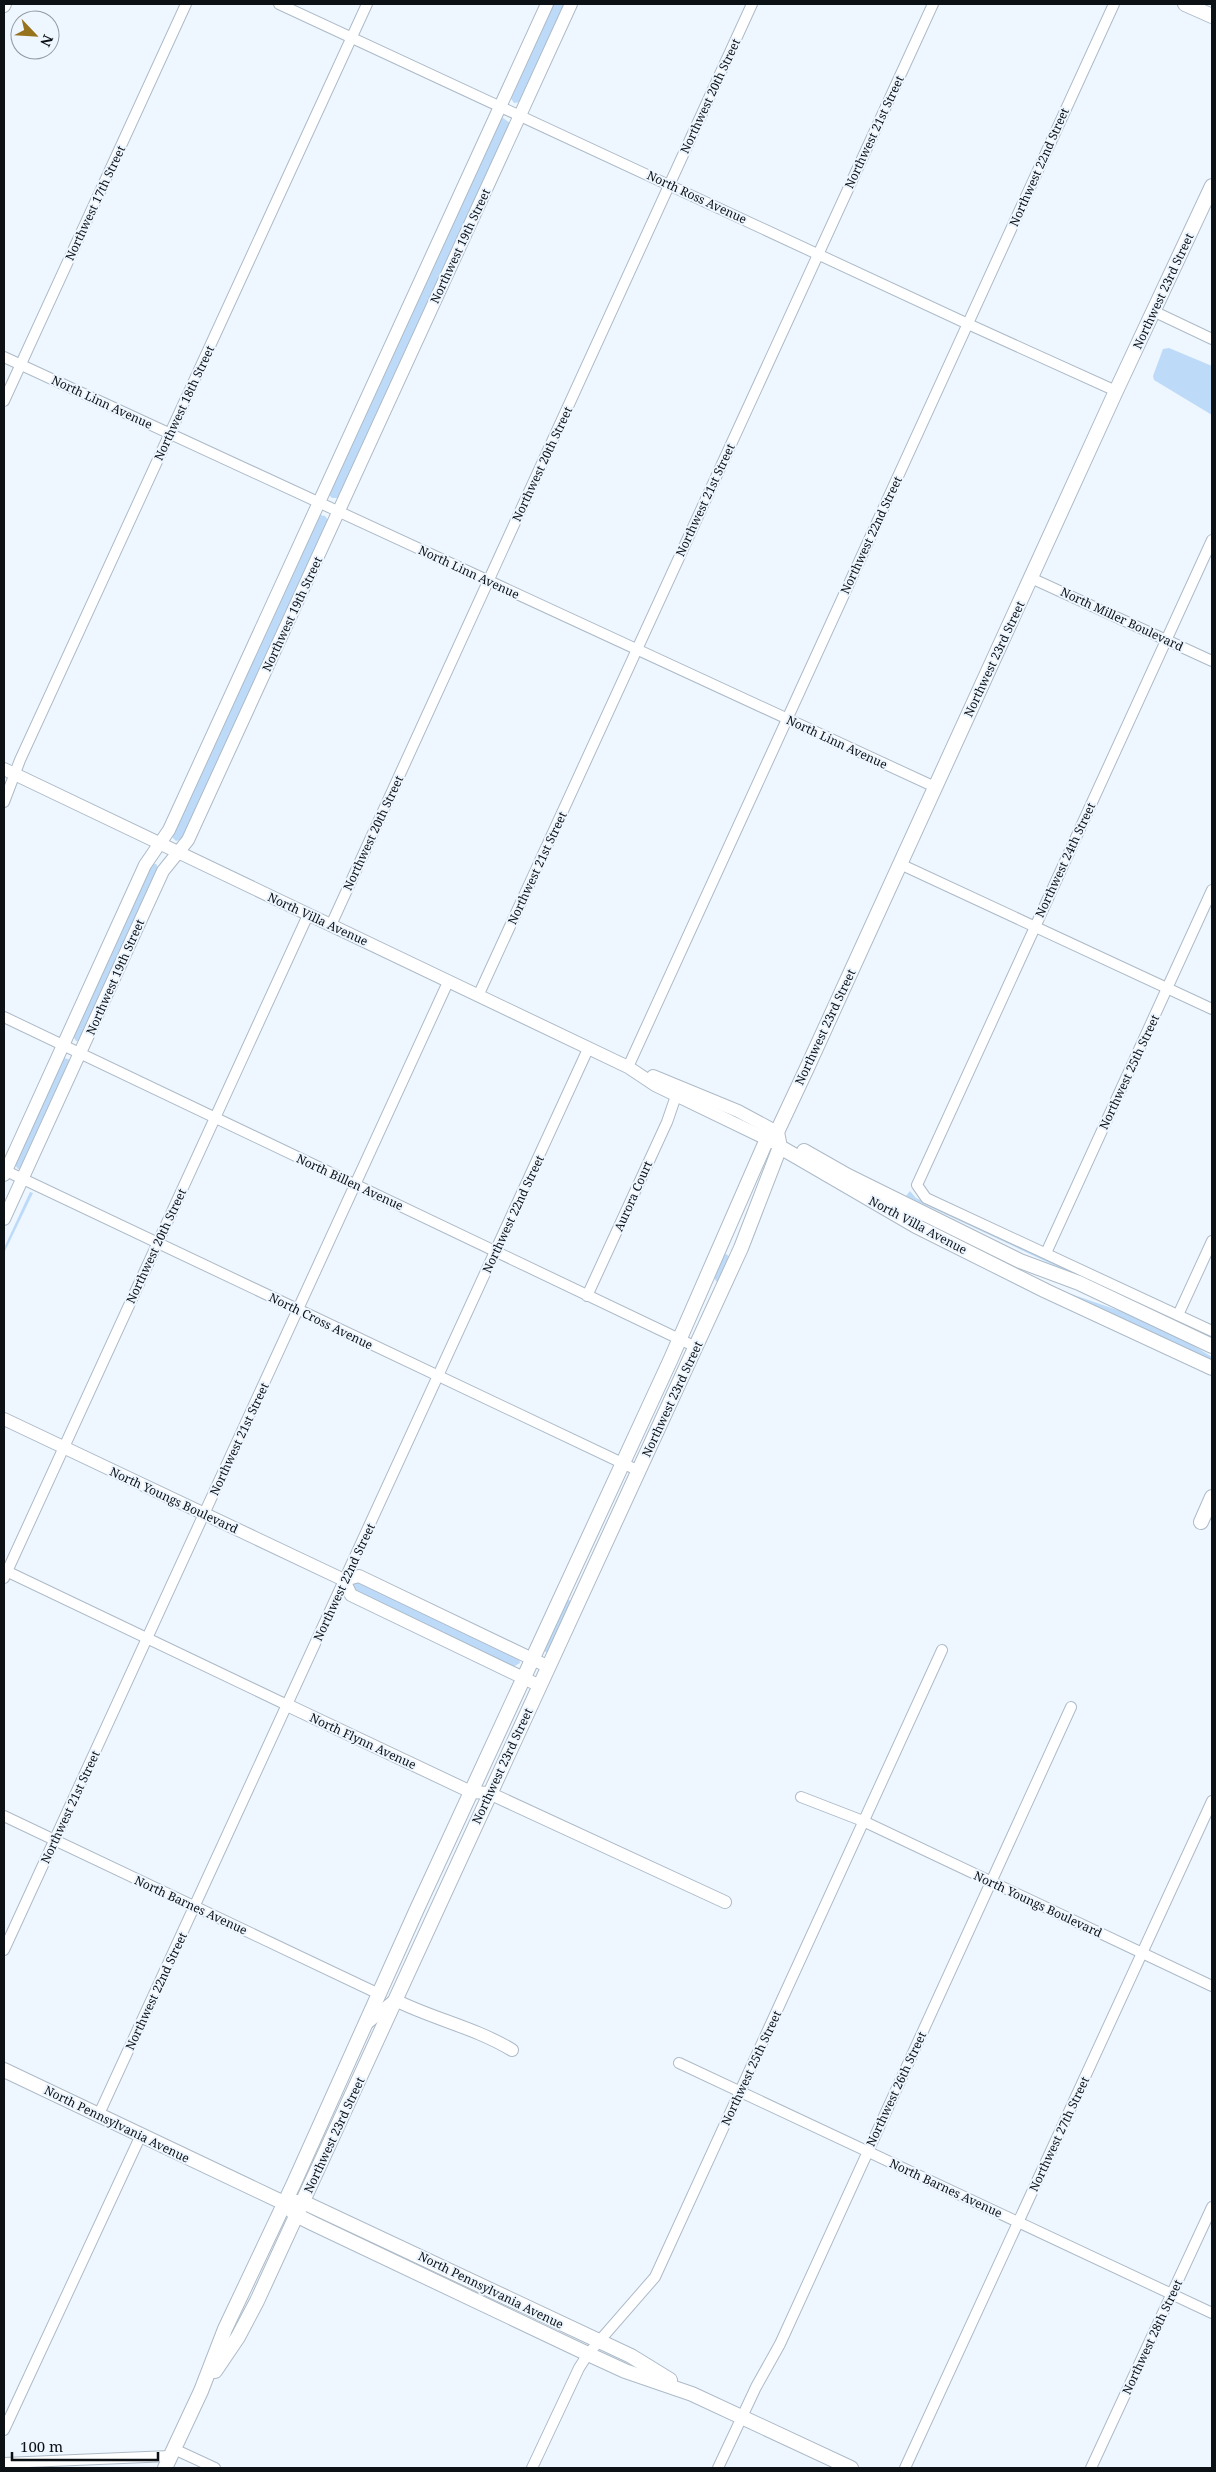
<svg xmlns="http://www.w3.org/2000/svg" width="1216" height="2472" viewBox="0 0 1216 2472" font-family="'Noto Serif',serif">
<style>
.green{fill:#bddbf8}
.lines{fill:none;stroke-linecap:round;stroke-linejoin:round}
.minor-casing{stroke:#adbbc8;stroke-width:12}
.tertiary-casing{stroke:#adbbc8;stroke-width:14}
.secondary-casing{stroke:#adbbc8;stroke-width:16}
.minor{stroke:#fff;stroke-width:10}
.tertiary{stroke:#fff;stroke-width:12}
.secondary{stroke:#fff;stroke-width:14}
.labels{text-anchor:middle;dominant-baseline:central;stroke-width:4;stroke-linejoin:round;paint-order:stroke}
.street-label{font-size:12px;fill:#0c1115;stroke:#eef6ff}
</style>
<rect width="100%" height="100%" fill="#eef6ff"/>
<g class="green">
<polygon points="552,4 566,4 521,102 514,103 510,97"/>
<polygon points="503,118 510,123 340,498 332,498 328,494 501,119"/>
<polygon points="1169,348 1212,366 1212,415 1154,380 1153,376 1163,349"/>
<polygon points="320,515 325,516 328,520 185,838 176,841 172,837 317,518"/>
<polygon points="153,864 156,864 159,869 80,1041 76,1041 73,1036 149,866"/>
<polygon points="64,1058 71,1060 20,1169 18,1169 15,1165"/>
<polygon points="910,1191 916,1198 1212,1336 1212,1339 906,1196"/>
<polygon points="30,1192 33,1193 5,1251 4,1248"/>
<polygon points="726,1254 730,1257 718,1282 716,1281 714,1277 723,1255"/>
<polygon points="1068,1293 1129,1314 1173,1333 1212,1357 1212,1362 1067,1295"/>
<polygon points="354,1578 519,1658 520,1663 513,1667 349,1589"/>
<polygon points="568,1600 574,1602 550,1654 544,1651"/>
</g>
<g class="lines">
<defs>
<g id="minor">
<polyline points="279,4 968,324 1116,391"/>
<polyline points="1153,311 1212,339"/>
<polyline points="4,357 935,787"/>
<polyline points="4,401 186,4"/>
<polyline points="1212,540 917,1185 926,1198 1212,1331"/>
<polyline points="1031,578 1212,661"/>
<polyline points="4,802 20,760 367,4"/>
<polyline points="900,864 1212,1009"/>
<polyline points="331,925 752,4"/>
<polyline points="478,996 933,4"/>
<polyline points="4,1017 696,1347"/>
<polyline points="628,1067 1114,4"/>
<polyline points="4,1170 639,1471"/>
<polyline points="1046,1253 1212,890"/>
<polyline points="587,1296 667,1122 676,1096"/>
<polyline points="1178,1315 1212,1241"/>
<polyline points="4,1570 287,1705"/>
<polyline points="4,1578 308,915"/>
<polyline points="801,1797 863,1821 1212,1986"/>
<polyline points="4,1816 379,1994"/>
<polyline points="4,1950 448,982"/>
<polyline points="679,2063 1212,2313"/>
<polyline points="99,2114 588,1049"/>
<polyline points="4,2430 141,2135"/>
<polyline points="174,2449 215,2468"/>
<polyline points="4,2463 170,2456"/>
<polyline points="532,2468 579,2368 588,2354 655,2277 942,1650"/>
<polyline points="718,2468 756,2387 780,2344 1071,1707"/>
<polyline points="905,2468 1212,1801"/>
<polyline points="1091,2468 1212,2207"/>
</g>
<g id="tertiary">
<polyline points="4,6 5,4"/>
<polyline points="4,769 628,1067 655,1085 775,1143"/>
<polyline points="653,1076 738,1111 777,1132"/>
<polyline points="4,1175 145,865 169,830 547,4"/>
<polyline points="4,1219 163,871 188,840 571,4"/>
<polyline points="4,1419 344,1580 351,1595 540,1686"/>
<polyline points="344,1580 359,1576 549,1667"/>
<polyline points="287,1705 471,1792 489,1793 725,1902"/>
<path d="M395,2000C433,2019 476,2028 512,2050"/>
<polyline points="366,2024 395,2000"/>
</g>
<g id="secondary">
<polyline points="1185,4 1212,16"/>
<polyline points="780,1147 916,1226 1046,1291 1212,1368"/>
<polyline points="804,1151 848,1176 1020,1261 1079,1283 1212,1346"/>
<polyline points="1201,1522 1212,1497"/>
<polyline points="4,2070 284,2203 296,2215 312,2223 588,2354 625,2371 692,2394 851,2468"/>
<polyline points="295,2202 303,2202 631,2356 670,2380"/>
<polyline points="215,2371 238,2337 257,2301 741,1248 780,1147 777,1132"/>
<polyline points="165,2468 201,2391 225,2329 294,2183 417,1909 670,1361 767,1139 777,1132 807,1068 1116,391 1212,186"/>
</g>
</defs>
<use href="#minor" class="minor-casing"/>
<use href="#tertiary" class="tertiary-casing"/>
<use href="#secondary" class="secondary-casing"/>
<use href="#minor" class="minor"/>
<use href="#tertiary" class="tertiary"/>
<use href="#secondary" class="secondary"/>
</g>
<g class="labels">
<g class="street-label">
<text transform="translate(710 96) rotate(-65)">Northwest 20th Street</text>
<text transform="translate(874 132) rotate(-65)">Northwest 21st Street</text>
<text transform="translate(1039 167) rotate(-66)">Northwest 22nd Street</text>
<text transform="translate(697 197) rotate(25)">North Ross Avenue</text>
<text transform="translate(95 203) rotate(-65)">Northwest 17th Street</text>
<text transform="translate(460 246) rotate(-65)">Northwest 19th Street</text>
<text transform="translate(1163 291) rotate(-65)">Northwest 23rd Street</text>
<text transform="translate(102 402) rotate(25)">North Linn Avenue</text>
<text transform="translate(184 403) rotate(-65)">Northwest 18th Street</text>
<text transform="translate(542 464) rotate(-65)">Northwest 20th Street</text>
<text transform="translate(705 500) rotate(-65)">Northwest 21st Street</text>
<text transform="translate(871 535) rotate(-65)">Northwest 22nd Street</text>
<text transform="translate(469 572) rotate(25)">North Linn Avenue</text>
<text transform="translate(292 614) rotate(-65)">Northwest 19th Street</text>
<text transform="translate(1122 619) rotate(25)">North Miller Boulevard</text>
<text transform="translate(994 659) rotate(-65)">Northwest 23rd Street</text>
<text transform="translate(837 742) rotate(25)">North Linn Avenue</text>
<text transform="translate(373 833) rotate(-65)">Northwest 20th Street</text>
<text transform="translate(1065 860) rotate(-65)">Northwest 24th Street</text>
<text transform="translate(537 868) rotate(-65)">Northwest 21st Street</text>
<text transform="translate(318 919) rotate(25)">North Villa Avenue</text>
<text transform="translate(115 977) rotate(-66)">Northwest 19th Street</text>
<text transform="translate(825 1027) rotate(-65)">Northwest 23rd Street</text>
<text transform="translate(1129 1072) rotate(-65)">Northwest 25th Street</text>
<text transform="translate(350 1182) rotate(25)">North Billen Avenue</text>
<text transform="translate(633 1196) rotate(-66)">Aurora Court</text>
<text transform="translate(513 1214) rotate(-65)">Northwest 22nd Street</text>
<text transform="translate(918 1225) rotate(28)">North Villa Avenue</text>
<text transform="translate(156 1246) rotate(-65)">Northwest 20th Street</text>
<text transform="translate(321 1321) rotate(26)">North Cross Avenue</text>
<text transform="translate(672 1399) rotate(-65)">Northwest 23rd Street</text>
<text transform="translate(239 1439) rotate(-65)">Northwest 21st Street</text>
<text transform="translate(174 1500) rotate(25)">North Youngs Boulevard</text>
<text transform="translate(344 1582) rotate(-65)">Northwest 22nd Street</text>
<text transform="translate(363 1741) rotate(25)">North Flynn Avenue</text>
<text transform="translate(502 1766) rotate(-65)">Northwest 23rd Street</text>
<text transform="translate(70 1807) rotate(-65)">Northwest 21st Street</text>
<text transform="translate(1038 1904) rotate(25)">North Youngs Boulevard</text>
<text transform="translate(191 1905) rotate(25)">North Barnes Avenue</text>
<text transform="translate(156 1991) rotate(-65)">Northwest 22nd Street</text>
<text transform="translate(751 2068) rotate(-65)">Northwest 25th Street</text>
<text transform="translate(896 2089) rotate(-65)">Northwest 26th Street</text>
<text transform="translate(117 2124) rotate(26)">North Pennsylvania Avenue</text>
<text transform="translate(1059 2134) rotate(-65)">Northwest 27th Street</text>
<text transform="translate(334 2135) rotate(-65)">Northwest 23rd Street</text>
<text transform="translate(946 2188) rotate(25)">North Barnes Avenue</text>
<text transform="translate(491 2290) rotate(26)">North Pennsylvania Avenue</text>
<text transform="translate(1152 2337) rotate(-65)">Northwest 28th Street</text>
</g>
</g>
<rect width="1216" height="2472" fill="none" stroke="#0c1115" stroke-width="10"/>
<g transform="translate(35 35) rotate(115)"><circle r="24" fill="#eef6ff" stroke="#949aa1"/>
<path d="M0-4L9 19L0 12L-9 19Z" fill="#98731d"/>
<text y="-8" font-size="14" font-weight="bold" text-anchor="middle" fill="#0c1115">N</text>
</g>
<path d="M12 2452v8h146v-8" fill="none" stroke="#0c1115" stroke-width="2.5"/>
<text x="20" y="2452" font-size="15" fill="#0c1115" stroke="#eef6ff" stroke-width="4" paint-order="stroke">100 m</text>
</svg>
